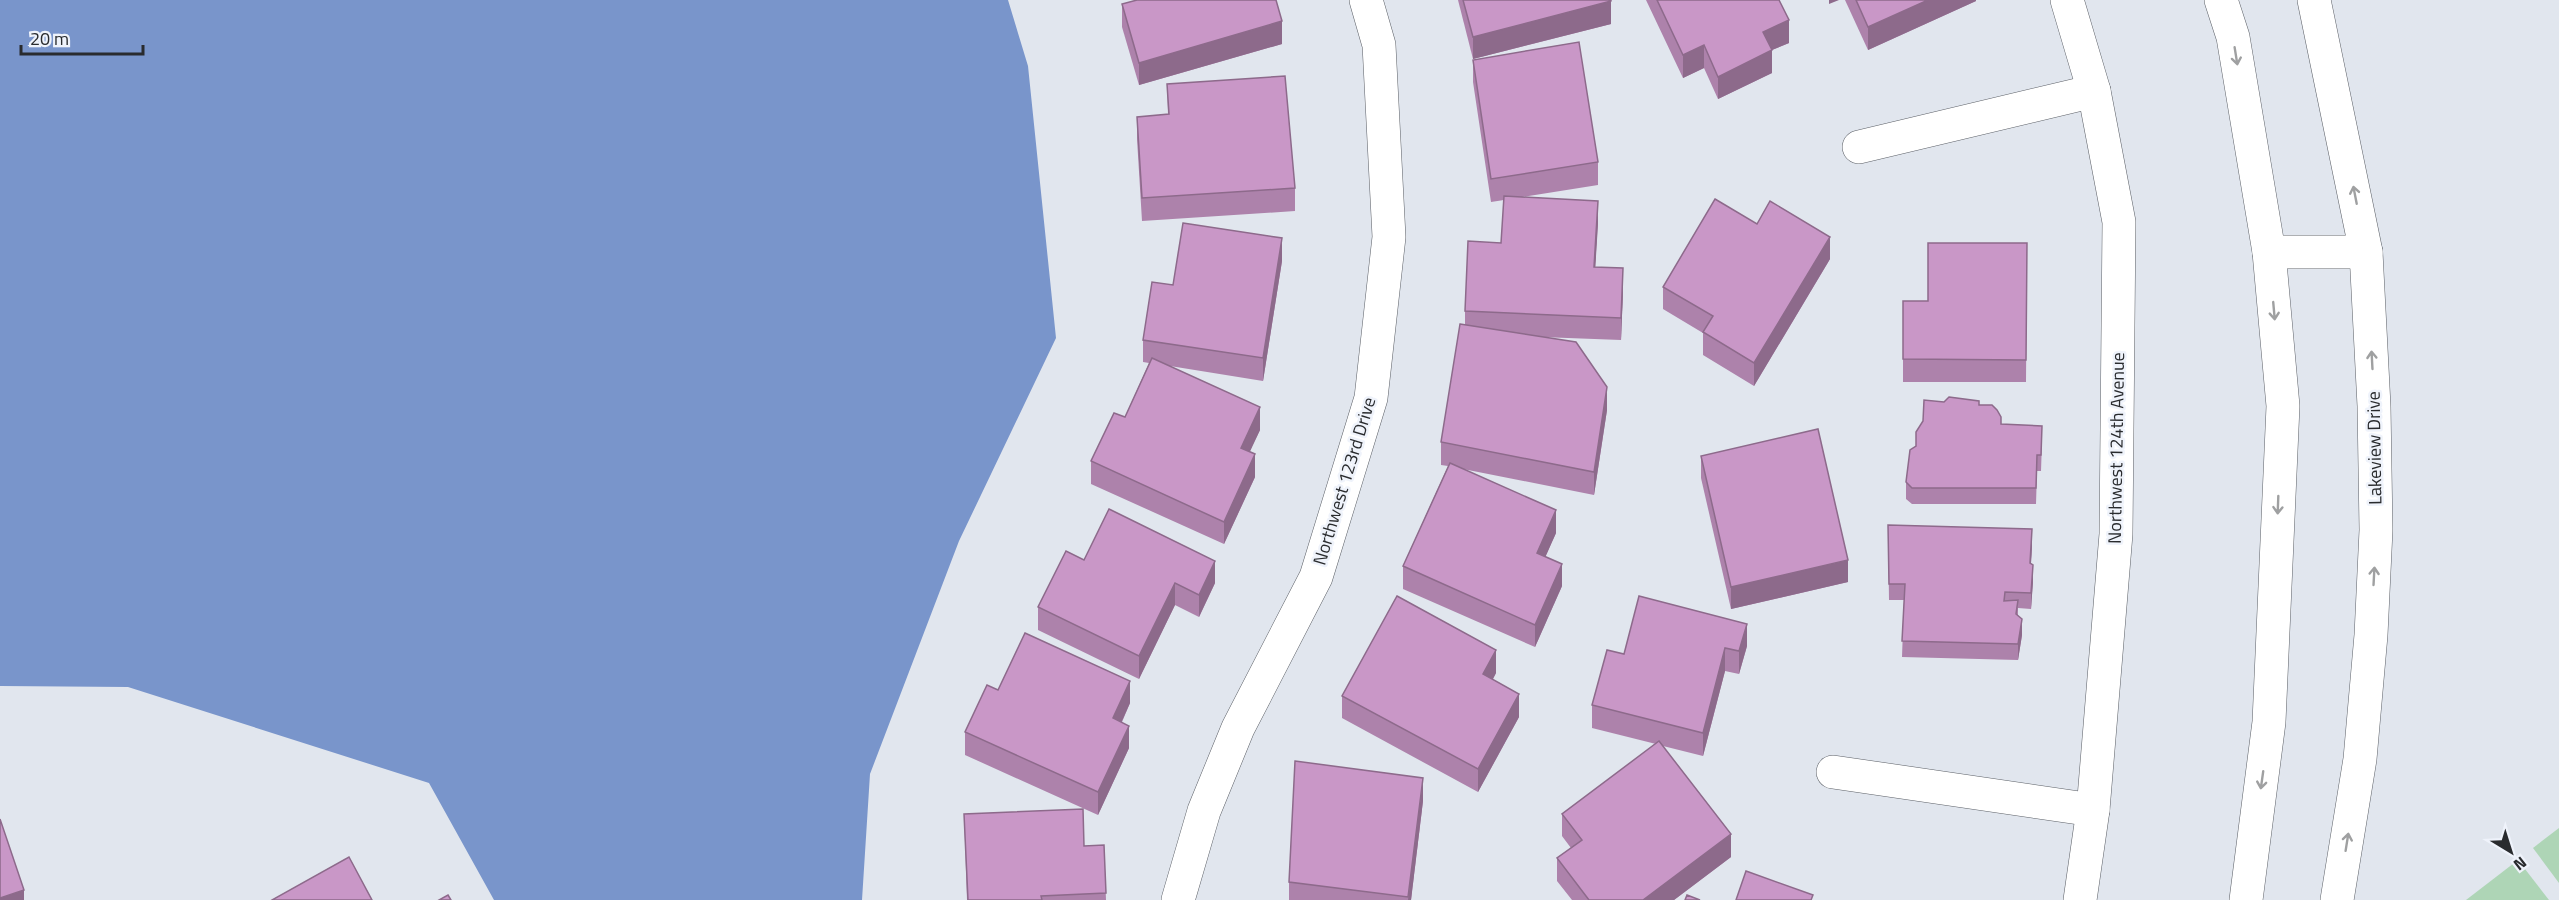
<svg xmlns="http://www.w3.org/2000/svg" width="2559" height="900" viewBox="0 0 2559 900" font-family="'Titillium Web',sans-serif">
<style>
.green{fill:#aed5b6}
.water{fill:#7995cb}
.lines{fill:none;stroke-linecap:round;stroke-linejoin:round}
.street-casing{stroke:#5c6067;stroke-width:34}
.secondary-casing{stroke:#5c6067;stroke-width:34}
.street{stroke:#fff;stroke-width:33}
.secondary{stroke:#fff;stroke-width:33}
.wall{fill:#ad82ab}
.shaded-wall{fill:#8d6a8b}
.building{fill:#c997c7;stroke:#8d6a8b;stroke-width:1.5}
.oneway{stroke:#9fa0a1}
.labels{text-anchor:middle;dominant-baseline:central;stroke-width:5;stroke-linejoin:round;paint-order:stroke}
.street-label{font-size:18px;fill:#292b2e;stroke:#eff3fb}
</style>
<rect width="100%" height="100%" fill="#e1e6ee"/>
<g class="green">
<polygon points="2559,828 2559,883 2533,848"/>
<polygon points="2518,860 2549,900 2466,900"/>
</g>
<polygon class="water" points="0,0 1008,0 1028,66 1056,338 959,541 870,774 862,900 494,900 429,783 128,687 0,686"/>
<g class="lines">
<defs>
<g id="street">
<polyline points="2067,0 2094,91 2119,222 2116,534 2093,810 2080,900"/>
<polyline points="1859,147 2094,91"/>
<polyline points="1833,772 2093,810"/>
<polyline points="1178,900 1204,811 1238,728 1316,577 1371,398 1389,237 1379,45 1366,0"/>
</g>
<g id="secondary">
<polyline points="2221,0 2233,37 2269,252 2283,406 2269,722 2246,900"/>
<polyline points="2314,0 2366,252 2374,406 2376,530 2371,635 2360,759 2337,900"/>
<polyline points="2269,252 2366,252"/>
</g>
</defs>
<use href="#street" class="street-casing"/>
<use href="#secondary" class="secondary-casing"/>
<use href="#street" class="street"/>
<use href="#secondary" class="secondary"/>
</g>
<g class="wall">
<polygon points="1458,0 1611,0 1611,24 1473,59"/>
<polygon points="1646,0 1779,0 1789,43 1772,50 1772,73 1718,99 1704,68 1683,78"/>
<polygon points="1845,0 1976,0 1976,1 1868,50"/>
<polygon points="1122,4 1282,44 1139,85 1122,27"/>
<polygon points="1473,60 1598,162 1598,185 1522,197 1598,223 1595,267 1623,291 1621,340 1541,337 1607,410 1594,495 1463,469 1556,533 1545,557 1562,586 1535,647 1403,589 1403,566 1448,466 1441,465 1441,442 1465,325 1465,311 1501,243 1504,200 1491,202 1473,82"/>
<polygon points="1167,84 1295,188 1295,211 1142,221 1137,139 1137,117 1168,115"/>
<polygon points="1757,224 1830,259 1754,386 1703,355 1703,333 1663,309 1663,287"/>
<polygon points="2027,243 2026,382 1903,382 1903,301 1928,301"/>
<polygon points="1282,261 1263,381 1170,366 1260,430 1249,452 1255,477 1224,544 1091,484 1091,461 1125,417 1149,363 1143,362 1143,340 1173,285"/>
<polygon points="1944,402 1979,405 2001,424 2042,442 2041,471 2037,471 2036,504 1912,504 1906,499 1906,482"/>
<polygon points="1701,456 1848,582 1731,609 1701,478"/>
<polygon points="1888,525 2032,545 2031,564 2033,581 2031,609 2018,608 2018,615 2022,635 2018,660 1902,657 1904,600 1889,600"/>
<polygon points="1084,560 1215,583 1199,617 1175,605 1139,679 1038,630 1038,607"/>
<polygon points="1747,646 1739,674 1725,671 1703,756 1663,746 1731,857 1674,900 1572,900 1557,881 1557,858 1571,848 1562,836 1562,814 1656,744 1592,728 1592,705 1624,654"/>
<polygon points="1496,673 1493,679 1519,717 1478,792 1342,718 1342,696"/>
<polygon points="998,690 1130,703 1122,722 1129,748 1098,815 965,755 965,732"/>
<polygon points="1423,801 1411,900 1289,900 1289,882"/>
<polygon points="964,814 1084,846 1104,845 1106,900 967,900"/>
</g>
<g class="shaded-wall">
<polygon points="1829,0 1839,0 1829,4"/>
<polygon points="1928,0 1976,0 1976,1 1868,50 1868,27"/>
<polygon points="1611,1 1611,24 1473,59 1473,37"/>
<polygon points="1789,20 1789,43 1772,50 1772,73 1718,99 1718,77 1763,32"/>
<polygon points="1282,21 1282,44 1139,85 1139,63"/>
<polygon points="1704,45 1704,68 1683,78 1683,55"/>
<polygon points="1598,201 1598,223 1594,290 1594,267"/>
<polygon points="1830,237 1830,259 1754,386 1754,363"/>
<polygon points="1282,238 1282,261 1263,381 1263,358"/>
<polygon points="1623,268 1623,291 1621,340 1621,318"/>
<polygon points="1607,387 1607,410 1594,495 1594,472"/>
<polygon points="1260,407 1260,430 1241,471 1241,448"/>
<polygon points="1255,454 1255,477 1224,544 1224,522"/>
<polygon points="1556,510 1556,533 1537,576 1537,553"/>
<polygon points="2032,529 2032,545 2030,579 2030,563"/>
<polygon points="1848,560 1848,582 1731,609 1731,587"/>
<polygon points="1215,561 1215,583 1199,617 1199,595"/>
<polygon points="1562,564 1562,586 1535,647 1535,625"/>
<polygon points="2033,565 2033,581 2031,609 2031,593"/>
<polygon points="1175,583 1175,605 1139,679 1139,656"/>
<polygon points="2022,619 2022,635 2018,660 2018,644"/>
<polygon points="1747,624 1747,646 1739,674 1739,651"/>
<polygon points="1725,648 1725,671 1703,756 1703,733"/>
<polygon points="1496,650 1496,673 1483,697 1483,674"/>
<polygon points="1130,681 1130,703 1113,741 1113,718"/>
<polygon points="1519,694 1519,717 1478,792 1478,769"/>
<polygon points="1129,726 1129,748 1098,815 1098,792"/>
<polygon points="1423,778 1423,801 1411,900 1408,900"/>
<polygon points="1731,834 1731,857 1674,900 1643,900"/>
<polygon points="24,890 24,900 0,900 0,898"/>
</g>
<g class="building">
<polygon points="1137,0 1276,0 1282,21 1139,63 1122,4"/>
<polygon points="1463,0 1611,0 1611,1 1473,37"/>
<polygon points="1657,0 1779,0 1789,20 1763,32 1772,50 1718,77 1704,45 1683,55"/>
<polygon points="1856,0 1928,0 1868,27"/>
<polygon points="1579,42 1598,162 1491,179 1473,60"/>
<polygon points="1285,76 1295,188 1142,198 1137,117 1169,114 1167,84"/>
<polygon points="1504,196 1598,201 1594,267 1623,268 1621,318 1465,311 1468,241 1501,243"/>
<polygon points="1715,199 1757,224 1770,201 1830,237 1754,363 1703,332 1713,316 1663,287"/>
<polygon points="1183,223 1282,238 1263,358 1143,340 1152,282 1173,285"/>
<polygon points="1928,243 2027,243 2026,360 1903,359 1903,301 1928,301"/>
<polygon points="1460,324 1576,342 1607,387 1594,472 1441,442"/>
<polygon points="1152,358 1260,407 1241,448 1255,454 1224,522 1091,461 1114,413 1125,417"/>
<polygon points="1949,397 1979,401 1979,405 1992,405 1997,410 2001,417 2001,424 2042,426 2041,455 2037,455 2036,488 1912,488 1906,482 1910,450 1916,446 1916,432 1923,421 1924,400 1944,402"/>
<polygon points="1818,429 1848,560 1731,587 1701,456"/>
<polygon points="1450,463 1556,510 1537,553 1562,564 1535,625 1403,566"/>
<polygon points="1109,509 1215,561 1199,595 1175,583 1139,656 1038,607 1066,551 1084,560"/>
<polygon points="1888,525 2032,529 2030,563 2033,565 2031,593 2005,592 2004,601 2018,600 2016,614 2022,619 2018,644 1902,641 1905,584 1889,584"/>
<polygon points="1397,596 1496,650 1483,674 1519,694 1478,769 1342,696"/>
<polygon points="1639,596 1747,624 1739,651 1725,648 1703,733 1592,705 1607,650 1624,654"/>
<polygon points="1025,633 1130,681 1113,718 1129,726 1098,792 965,732 987,685 998,690"/>
<polygon points="1659,741 1731,834 1643,900 1589,900 1557,858 1582,840 1562,814"/>
<polygon points="1295,761 1423,778 1408,897 1289,882"/>
<polygon points="1083,809 1084,846 1104,845 1106,893 1041,896 1042,900 968,900 964,814"/>
<polygon points="0,819 24,890 0,898"/>
<polygon points="349,857 372,900 272,900"/>
<polygon points="1746,871 1813,895 1811,900 1736,900"/>
<polygon points="448,895 451,900 439,900"/>
<polygon points="1687,895 1700,900 1685,900"/>
</g>
<defs><path id="oneway-shaft" d="M-6 0H5M1.5-3L5.5 0L1.5 3" fill="none" stroke-width="1.6" stroke-linecap="round" stroke-linejoin="round" transform="scale(1.5)"/></defs>
<g class="oneway">
<use href="#oneway-shaft" transform="translate(2236 56) rotate(81)"/>
<use href="#oneway-shaft" transform="translate(2355 195) rotate(-101)"/>
<use href="#oneway-shaft" transform="translate(2274 311) rotate(85)"/>
<use href="#oneway-shaft" transform="translate(2372 360) rotate(-93)"/>
<use href="#oneway-shaft" transform="translate(2278 505) rotate(92)"/>
<use href="#oneway-shaft" transform="translate(2374 576) rotate(-87)"/>
<use href="#oneway-shaft" transform="translate(2262 780) rotate(98)"/>
<use href="#oneway-shaft" transform="translate(2347 842) rotate(-81)"/>
</g>
<g class="labels">
<g class="street-label">
<text transform="translate(2116 448) rotate(-89)">Northwest 124th Avenue</text>
<text transform="translate(2374 448) rotate(-91)">Lakeview Drive</text>
<text transform="translate(1344 481) rotate(-73)">Northwest 123rd Drive</text>
</g>
</g>
<g transform="translate(2511 852) rotate(142)" stroke="#eff3fb" stroke-width="4.5" paint-order="stroke">
<path d="M0-4.5L10 22L0 15L-10 22Z" fill="#292b2e"/>
<text y="-9" font-size="16" font-weight="bold" text-anchor="middle" fill="#292b2e">N</text>
</g>
<path d="M21 45v9h122v-9" fill="none" stroke="#292b2e" stroke-width="3"/>
<text x="30" y="45" font-size="18" fill="#292b2e" stroke="#eff3fb" stroke-width="4.5" paint-order="stroke">20 m</text>
</svg>
